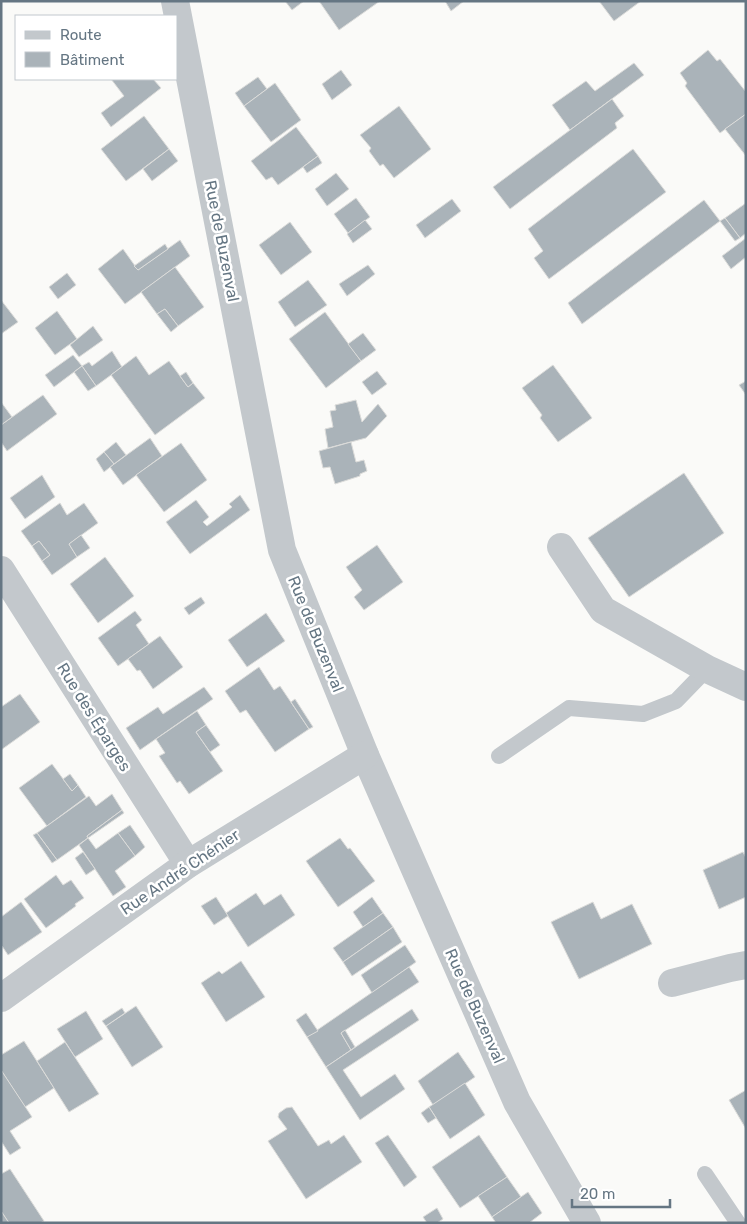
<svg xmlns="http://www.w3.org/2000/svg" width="747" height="1224" viewBox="0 0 747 1224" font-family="Rubik,sans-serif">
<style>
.building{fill:#aab3b9;stroke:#dcdcda}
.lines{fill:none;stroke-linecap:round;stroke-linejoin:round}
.service{stroke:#c3c8cc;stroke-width:16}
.minor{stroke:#c3c8cc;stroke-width:28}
.labels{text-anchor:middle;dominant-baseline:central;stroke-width:5;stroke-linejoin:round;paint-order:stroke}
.street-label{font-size:16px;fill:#657683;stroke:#fff}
</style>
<rect width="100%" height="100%" fill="#fafaf8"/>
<g class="building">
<polygon points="285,1 304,1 292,10"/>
<polygon points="319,1 380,1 339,30"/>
<polygon points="445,1 464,1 451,11"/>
<polygon points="599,1 641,1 614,21"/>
<polygon points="708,50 717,61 720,59 746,92 746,114 720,133 685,86 687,83 680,73"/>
<polygon points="634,63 644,75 570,130 552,105 586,81 595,91"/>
<polygon points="341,70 352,85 332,100 322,84"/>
<polygon points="258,77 267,89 244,106 235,93"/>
<polygon points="111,79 153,79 161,88 111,127 101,113 124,96"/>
<polygon points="275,83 301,120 271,142 244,106"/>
<polygon points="612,99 624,116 615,123 617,128 510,209 493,187"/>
<polygon points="399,106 431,149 394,178 383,164 380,166 369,151 371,148 360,135"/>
<polygon points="746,114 746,156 725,129"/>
<polygon points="144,116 169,149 126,181 101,149"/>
<polygon points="296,127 318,156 278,185 272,177 266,180 251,161"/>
<polygon points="169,149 178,161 152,181 143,169"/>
<polygon points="633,149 666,192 549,279 534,258 543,251 528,229"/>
<polygon points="318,156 322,163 307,173 303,167"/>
<polygon points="336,173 349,189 327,206 315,189"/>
<polygon points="356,198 370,217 348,233 334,214"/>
<polygon points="452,199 461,211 425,238 416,225"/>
<polygon points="704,200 720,221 582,324 568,303"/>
<polygon points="746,203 746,233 740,238 725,218"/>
<polygon points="725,218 740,238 735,241 720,221"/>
<polygon points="365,220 372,229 353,243 347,234"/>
<polygon points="290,222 312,252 281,275 259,245"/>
<polygon points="746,238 746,257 731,269 722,256"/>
<polygon points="180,240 190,256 125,304 98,269 123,249 138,270"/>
<polygon points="165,244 168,249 138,270 134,266"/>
<polygon points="368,265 375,274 347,296 339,284"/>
<polygon points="175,267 204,307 178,326 165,309 157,314 141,292"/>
<polygon points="67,273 76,285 58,299 49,287"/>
<polygon points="308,280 327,305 295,327 278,302"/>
<polygon points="1,300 18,322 1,334"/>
<polygon points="165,309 178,326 171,332 157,314"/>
<polygon points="57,311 77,339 55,355 35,328"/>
<polygon points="325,312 361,361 326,388 289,339"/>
<polygon points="93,326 103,340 79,357 70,345"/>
<polygon points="363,333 376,350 361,361 348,344"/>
<polygon points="112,351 122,367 96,386 82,366 89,362 92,366"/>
<polygon points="73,355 82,366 54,387 45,375"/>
<polygon points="136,356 149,375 169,361 188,387 193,383 205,398 155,435 111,375"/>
<polygon points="553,365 592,418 558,442 540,418 542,415 522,388"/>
<polygon points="82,366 96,386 88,391 74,372"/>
<polygon points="377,371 387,384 372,395 362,382"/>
<polygon points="186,372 193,383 188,387 180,376"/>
<polygon points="746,381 746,395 739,385"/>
<polygon points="43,395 57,414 7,451 1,442 1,425"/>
<polygon points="356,400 362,422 378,404 387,416 366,438 328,448 325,429 333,427 330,411 336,410 335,405"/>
<polygon points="1,402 12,417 1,425"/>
<polygon points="150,438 162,456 123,485 110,467"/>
<polygon points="116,442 126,455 114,464 104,452"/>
<polygon points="351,442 356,462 364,460 367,471 360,474 360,476 335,484 330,467 323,468 319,451"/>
<polygon points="181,443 207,480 164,512 136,475"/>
<polygon points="104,452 114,464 104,472 96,459"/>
<polygon points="684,473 724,533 629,597 588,538"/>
<polygon points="42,475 55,497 25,519 10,498"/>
<polygon points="240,495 250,510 190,554 166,522 196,500 209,517 203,522 207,526 232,507 229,504"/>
<polygon points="60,503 67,515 84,503 98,523 69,544 77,557 52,575 42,561 50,555 39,541 32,546 21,531"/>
<polygon points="81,535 90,548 77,557 69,544"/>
<polygon points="39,541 50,555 42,561 32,546"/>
<polygon points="377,545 403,582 364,610 354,597 362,590 346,567"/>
<polygon points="105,557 134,596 98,623 70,584"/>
<polygon points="201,597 205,603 189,615 184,608"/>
<polygon points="135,611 142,620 136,625 149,644 118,666 98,638"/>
<polygon points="266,613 285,641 247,667 228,640"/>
<polygon points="160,636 183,667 153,689 140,670 137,671 128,659"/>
<polygon points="259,667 274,690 280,686 309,729 275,752 246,710 240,713 225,691"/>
<polygon points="204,687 213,699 140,750 126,728 158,707 163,714"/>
<polygon points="20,694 40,722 1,750 1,707"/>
<polygon points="295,699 313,727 309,729 291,702"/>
<polygon points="197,711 206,725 196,732 223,771 189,794 180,781 177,783 159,756 165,753 156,739"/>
<polygon points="206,725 220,745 210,752 196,732"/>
<polygon points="52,764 72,791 78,785 86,797 47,826 19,788"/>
<polygon points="70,774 78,785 72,791 63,779"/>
<polygon points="112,794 122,810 87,836 88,838 57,860 37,833 89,796 96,806"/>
<polygon points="122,810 124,813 88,838 87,836"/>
<polygon points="130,825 145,847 135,856 118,833"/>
<polygon points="37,833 57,860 52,863 33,835"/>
<polygon points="118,833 135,856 115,871 126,887 113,896 79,845 88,838 96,849"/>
<polygon points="340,838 348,849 350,848 375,881 338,907 306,861"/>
<polygon points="83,852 95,869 86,875 75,858"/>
<polygon points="743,852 746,858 746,897 719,909 703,870"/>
<polygon points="56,875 63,885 71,880 84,898 75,904 76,906 46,928 24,899"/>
<polygon points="256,893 264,905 281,894 295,915 248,947 226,913"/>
<polygon points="216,897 228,916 214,925 201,906"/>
<polygon points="372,897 383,913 363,927 353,912"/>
<polygon points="21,902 42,932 8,955 2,946 1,947 1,917"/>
<polygon points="593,902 601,919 632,904 652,944 579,979 551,922"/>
<polygon points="383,913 393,927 343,962 333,948"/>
<polygon points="393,927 402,942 352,976 343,962"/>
<polygon points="405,945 416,962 372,993 361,975"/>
<polygon points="241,961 265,997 226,1022 201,983 219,971 222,974"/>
<polygon points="409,967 419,982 341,1033 351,1050 326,1067 307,1037"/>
<polygon points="136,1006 163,1047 132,1067 106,1026"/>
<polygon points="122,1008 125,1013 106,1026 102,1021"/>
<polygon points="412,1009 419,1020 343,1070 361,1097 395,1074 405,1089 360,1120 326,1067"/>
<polygon points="86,1011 103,1039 75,1057 57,1029"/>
<polygon points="306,1013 318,1031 307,1037 296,1020"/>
<polygon points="345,1030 355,1047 351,1050 341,1033"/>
<polygon points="24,1041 54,1088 25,1107 1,1070 1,1055"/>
<polygon points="65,1042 99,1094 69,1112 37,1061"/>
<polygon points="458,1052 475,1077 433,1105 418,1081"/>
<polygon points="1,1070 32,1117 10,1131 21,1148 10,1155 1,1141"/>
<polygon points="465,1083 485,1115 450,1139 429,1107"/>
<polygon points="746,1090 746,1129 729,1100"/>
<polygon points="292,1107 318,1146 329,1140 331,1144 344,1135 362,1162 306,1199 268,1141 287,1129 278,1117 279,1113 286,1108"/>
<polygon points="429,1107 436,1118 428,1123 421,1113"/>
<polygon points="388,1135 417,1177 404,1187 375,1143"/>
<polygon points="479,1135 507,1177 460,1208 432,1167"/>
<polygon points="10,1169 44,1221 40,1223 9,1223 1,1211 1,1174"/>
<polygon points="507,1177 521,1197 492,1217 478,1196"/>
<polygon points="528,1192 542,1213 529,1223 496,1223 492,1217"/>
<polygon points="437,1208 443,1219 437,1223 427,1223 423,1217"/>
<polygon points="1,1211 9,1223 1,1223"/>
</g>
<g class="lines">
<g class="service">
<polyline points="499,756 569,708 643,714 676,701 707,669"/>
<polyline points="705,1174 738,1223"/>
</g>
<g class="minor">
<polyline points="175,1 282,550 365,755 517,1102 587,1223"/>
<polyline points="561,547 603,610 707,669 746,687"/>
<polyline points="1,570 188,864"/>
<polyline points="672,983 730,968 746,965"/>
<polyline points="1,998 188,864 365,755"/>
</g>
</g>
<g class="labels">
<g class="street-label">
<text transform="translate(222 241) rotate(79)">Rue de Buzenval</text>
<text transform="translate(316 634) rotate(68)">Rue de Buzenval</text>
<text transform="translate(94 717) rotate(58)">Rue des Éparges</text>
<text transform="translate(180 872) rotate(-34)">Rue André Chénier</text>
<text transform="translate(475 1006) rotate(66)">Rue de Buzenval</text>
</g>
</g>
<rect width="747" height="1224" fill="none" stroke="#657683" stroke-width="5"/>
<rect x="15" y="15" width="162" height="65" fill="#ffffff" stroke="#c1c8cd"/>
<rect x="25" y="31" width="25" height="8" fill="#c3c8cc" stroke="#c1c8cd"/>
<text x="60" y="40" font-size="15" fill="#657683">Route</text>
<rect x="25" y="52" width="25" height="15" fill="#aab3b9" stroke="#c1c8cd"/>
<text x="60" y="65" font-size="15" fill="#657683">Bâtiment</text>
<path d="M572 1199v8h98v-8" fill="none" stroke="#657683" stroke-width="2.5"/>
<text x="580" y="1199" font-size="15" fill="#657683" stroke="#ffffff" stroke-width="4" paint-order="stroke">20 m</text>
</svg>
